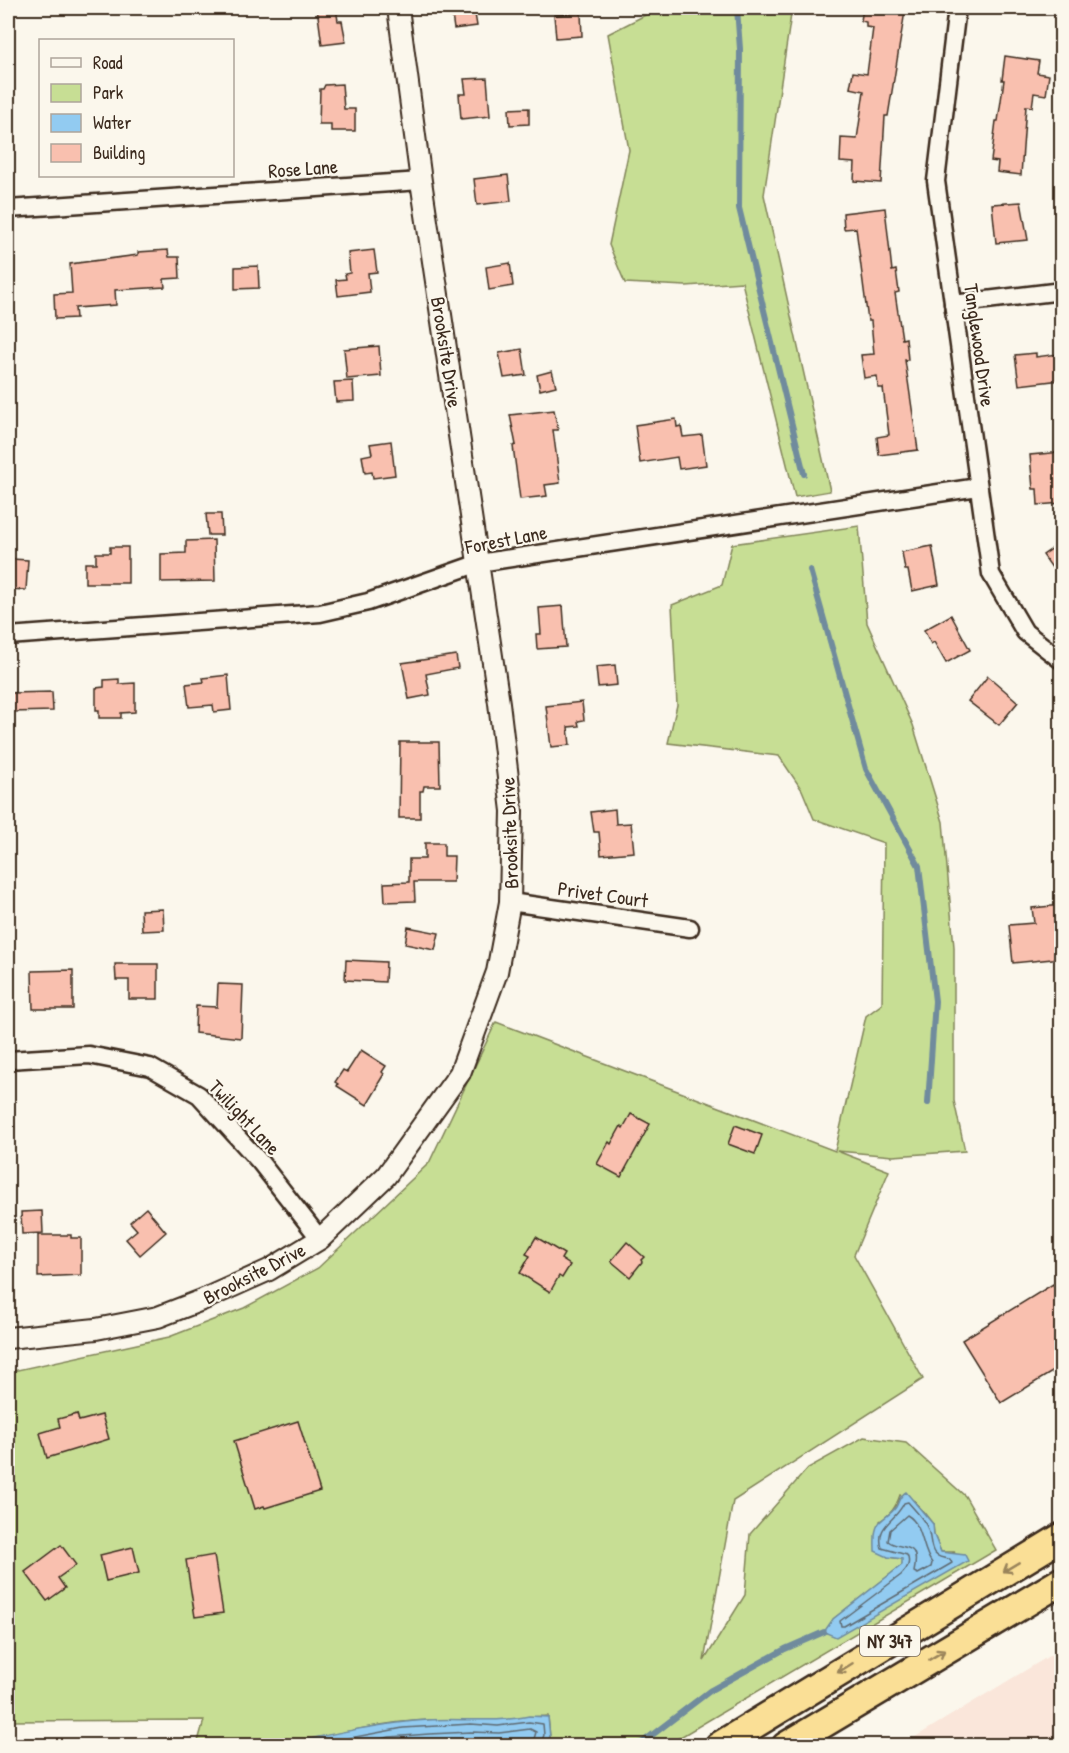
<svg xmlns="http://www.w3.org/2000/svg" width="1069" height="1753" viewBox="0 0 1069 1753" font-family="'Patrick Hand',sans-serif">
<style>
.built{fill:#fae6da}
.green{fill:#c7de94;stroke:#818459;stroke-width:1.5;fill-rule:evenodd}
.water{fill:#92cbf1;stroke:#6f8b9d;stroke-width:1.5}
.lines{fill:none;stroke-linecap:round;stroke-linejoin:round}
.shore{stroke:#5e6a72;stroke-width:1.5}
.stream{stroke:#6f8b9d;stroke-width:6}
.building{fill:#f9c0af;stroke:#3b2a1e;stroke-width:1.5}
.minor-casing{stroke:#3b2a1e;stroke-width:21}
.tertiary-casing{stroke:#3b2a1e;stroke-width:24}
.trunk-casing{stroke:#3b2a1e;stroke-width:32}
.minor{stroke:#fbf7ec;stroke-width:16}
.tertiary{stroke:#fbf7ec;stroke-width:20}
.trunk{stroke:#fadf96;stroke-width:27}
.oneway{stroke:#9a845a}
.labels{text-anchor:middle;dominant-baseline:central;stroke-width:4.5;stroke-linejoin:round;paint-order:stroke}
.shield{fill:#fbf7ec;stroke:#75685c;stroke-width:1.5}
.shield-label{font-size:18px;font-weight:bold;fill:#3b2a1e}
.street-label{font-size:20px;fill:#3b2a1e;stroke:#fbf7ec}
</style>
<rect width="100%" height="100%" fill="#fbf7ec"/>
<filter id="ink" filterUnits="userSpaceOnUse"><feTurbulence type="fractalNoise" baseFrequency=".0167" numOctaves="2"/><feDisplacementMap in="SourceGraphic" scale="12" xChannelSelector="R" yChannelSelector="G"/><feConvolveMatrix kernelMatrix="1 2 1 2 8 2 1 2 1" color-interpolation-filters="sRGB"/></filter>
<g filter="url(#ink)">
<polygon class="built" points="1061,1648 1061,1745 902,1745 1059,1650"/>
<g class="green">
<polygon points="659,8 792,8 764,195 830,491 795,497 742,282 686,286 625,283 609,245 629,150 608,34"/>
<path d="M859,526L867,623L913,725L943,822L954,947V1101L965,1151L893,1156L837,1151L889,1171L854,1255L923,1379L733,1501L704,1661L745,1595L750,1534L808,1468L864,1437L906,1443L965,1496L996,1550L667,1745H545L550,1737L548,1716C531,1716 515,1720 498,1720C461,1720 424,1718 387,1724C355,1729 323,1737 291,1743L292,1746L197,1745L204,1720L8,1721V1372L169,1337L244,1308L318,1268L429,1163L496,1022L835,1151L866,1016L882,1004L884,843L814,819L802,790L779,756L668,743L677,705L672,605L722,585L732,544ZM900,1495L915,1501L933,1524L934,1535L941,1552H955L833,1619L902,1565L903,1559L888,1557L880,1521C891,1514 896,1507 900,1495Z"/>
</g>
<g class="water">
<path d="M906,1492L933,1524L934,1535L941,1552L965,1555L968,1561L836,1637L824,1632L833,1619L902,1565V1559L888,1557L875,1551C875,1541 873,1527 882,1520C886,1516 892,1513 896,1507C900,1500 899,1496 906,1492Z"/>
<path d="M529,1716L548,1717L550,1737L545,1745L292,1746L291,1743C336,1733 382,1723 428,1720C461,1718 496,1723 529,1716Z"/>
</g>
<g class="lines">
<g class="shore">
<path d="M908,1502C914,1509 922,1517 926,1525C935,1541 924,1557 950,1559L952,1563L844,1626H841L840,1621L901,1575C907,1569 911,1563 907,1555L882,1548C875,1525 896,1521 904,1503Z"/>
<path d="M907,1515C924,1525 921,1549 932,1563L931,1567L918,1574L914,1572C921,1539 902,1552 888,1541L890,1530Z"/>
<polyline points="308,1746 403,1728 471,1724 498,1726 529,1722 543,1724 544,1735 540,1746"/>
<polyline points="348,1746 390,1737 429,1734 471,1732 499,1733 530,1729 536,1732 532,1746"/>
<polyline points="397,1746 471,1741 498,1743 520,1741 523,1746"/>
</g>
<g class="stream">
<polyline points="737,8 740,49 739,208 804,474"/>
<polyline points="810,570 866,769 919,866 935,1001 928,1103"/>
<polyline points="632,1746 643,1742 711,1690 785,1649 824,1632"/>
</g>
</g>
<g class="building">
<polygon points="317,8 336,8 338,21 342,21 346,42 322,45"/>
<polygon points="451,8 474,8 477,26 454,29"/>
<polygon points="863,8 905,11 888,116 885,116 881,183 854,181 855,163 840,162 841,138 857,139 864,91 850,88 853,72 867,74 873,28 866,27 866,22 861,21"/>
<polygon points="581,13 582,36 556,38 554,15"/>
<polygon points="1005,56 1039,61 1037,73 1049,75 1046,95 1034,93 1032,107 1026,106 1021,175 997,172 998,162 991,161 996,121 998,121 1004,80 1002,80"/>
<polygon points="487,78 490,116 461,119 459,94 466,94 464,79"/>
<polygon points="342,84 344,109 355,109 355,131 331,131 331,124 319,124 320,89 323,89 325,85"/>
<polygon points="529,108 529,124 510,125 509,109"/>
<polygon points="508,175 511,201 477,205 474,179"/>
<polygon points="1021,202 1028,240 996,243 992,204"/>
<polygon points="885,208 892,271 896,270 899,292 895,293 902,339 906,338 908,360 905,360 918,450 879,455 877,437 889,435 883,388 878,388 877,376 864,378 861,355 874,354 871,321 868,321 856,228 844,229 843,213"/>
<polygon points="168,250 169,257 179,257 180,278 164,279 165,287 115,290 116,305 75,308 76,318 55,319 54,294 72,293 70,264 138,255 138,252"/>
<polygon points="374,250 377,272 368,273 370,292 338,296 336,280 346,279 345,274 350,273 348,253"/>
<polygon points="510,263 513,286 489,290 486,267"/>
<polygon points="258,266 259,288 235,289 235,267"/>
<polygon points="379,346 381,376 347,379 344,349"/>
<polygon points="522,349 526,375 504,378 499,353"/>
<polygon points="1036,353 1036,357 1058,354 1061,380 1019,385 1015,355"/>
<polygon points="552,371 556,386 540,390 537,375"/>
<polygon points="353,381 354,401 336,402 334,382"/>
<polygon points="554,410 558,430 553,430 560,483 545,485 547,496 520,499 513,446 516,445 510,415"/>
<polygon points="676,419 677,427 681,426 683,437 702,435 706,465 679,469 677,457 640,463 635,425"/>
<polygon points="391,441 395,475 373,478 372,472 365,473 362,456 372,454 370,444"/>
<polygon points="1062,452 1062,503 1038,505 1037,489 1033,489 1030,455"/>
<polygon points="206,514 221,514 222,535 208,535"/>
<polygon points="214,540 215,581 161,582 161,554 186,553 186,541"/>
<polygon points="1062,542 1062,582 1043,555"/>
<polygon points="932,546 939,585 912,591 908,570 905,570 902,552"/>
<polygon points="110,547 128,547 128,583 85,583 85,563 96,563 96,553 110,553"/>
<polygon points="11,559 28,560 26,590 8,589 8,564 11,564"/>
<polygon points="563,606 566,647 537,649 536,634 541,634 539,608"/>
<polygon points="951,615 970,650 946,663 934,642 931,644 924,630"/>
<polygon points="456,655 458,668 426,674 430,695 409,699 402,663"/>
<polygon points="615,665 617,685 598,687 596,667"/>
<polygon points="228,675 231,710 214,712 213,705 189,707 186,684 204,682 203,678"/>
<polygon points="988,676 1018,702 999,725 968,701"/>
<polygon points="119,679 119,684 135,683 135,712 121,713 121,718 99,718 99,710 96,710 96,688 104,687 104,680"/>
<polygon points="52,692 53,711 11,712 11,693"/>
<polygon points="582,702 584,720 578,721 579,726 568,727 570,745 551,747 546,706"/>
<polygon points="400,742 439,742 440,786 424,786 423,791 420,791 420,818 399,818"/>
<polygon points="615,809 616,824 631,823 634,852 601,855 599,832 594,832 591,812"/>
<polygon points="425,843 444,843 444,856 454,856 453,882 414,882 415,901 385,902 384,883 409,882 409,859 425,859"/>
<polygon points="1062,905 1062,958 1013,963 1009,925 1034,923 1032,908"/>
<polygon points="163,909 164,930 142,931 141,910"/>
<polygon points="408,927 439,933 435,950 405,944"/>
<polygon points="346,960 386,962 385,982 345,980"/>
<polygon points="115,964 158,964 158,999 129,999 129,980 116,980"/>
<polygon points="73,970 73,1009 33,1009 32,971"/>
<polygon points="218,984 243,985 241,1038 195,1033 196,1006 217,1007"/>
<polygon points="361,1050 386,1066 382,1072 384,1074 378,1084 379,1085 367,1105 337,1086 338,1084 335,1082 343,1070 347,1072"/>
<polygon points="631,1114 650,1124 621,1177 597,1164 609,1142 611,1144 621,1126 623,1128"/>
<polygon points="735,1125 762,1135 755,1154 728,1144"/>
<polygon points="146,1208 166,1232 140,1255 126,1239 137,1230 130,1222"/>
<polygon points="42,1211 43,1233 22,1234 21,1212"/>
<polygon points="38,1235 71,1235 71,1238 81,1238 81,1275 38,1277"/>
<polygon points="536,1237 564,1254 561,1259 570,1265 562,1278 559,1276 550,1292 520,1273 530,1256 526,1254"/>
<polygon points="627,1242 644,1257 641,1260 642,1262 630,1277 611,1261"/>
<polygon points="1053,1284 1062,1298 1062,1366 1001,1403 962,1340"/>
<polygon points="77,1414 79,1421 102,1415 109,1439 47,1458 40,1433 60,1427 58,1419"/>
<polygon points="298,1421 320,1491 265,1508 264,1506 255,1509 234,1441"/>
<polygon points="61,1545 76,1565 58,1578 65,1588 47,1601 25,1572"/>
<polygon points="133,1547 139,1573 106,1581 100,1555"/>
<polygon points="214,1555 223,1613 195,1617 186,1560"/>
</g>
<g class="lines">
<defs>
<g id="minor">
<polyline points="957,8 936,181 991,574 1025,632 1062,661"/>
<polyline points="8,209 421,181"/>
<polyline points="953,304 1062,291"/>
<polyline points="8,636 320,613 368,602 479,563 978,487"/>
<polyline points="510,902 690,928"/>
<polyline points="8,1060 89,1055 150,1067 199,1095 260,1162 320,1239"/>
</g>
<polyline id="tertiary" points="8,1338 96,1329 158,1317 202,1300 269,1270 320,1239 386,1176 460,1073 497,972 510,902 512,811 499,703 421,181 398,8"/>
<g id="trunk">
<polyline points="719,1746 1062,1537"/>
<polyline points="786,1746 1062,1581"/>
</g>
</defs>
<use href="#minor" class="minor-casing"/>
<use href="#tertiary" class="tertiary-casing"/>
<use href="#trunk" class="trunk-casing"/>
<use href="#minor" class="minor"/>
<use href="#tertiary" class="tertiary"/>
<use href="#trunk" class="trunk"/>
</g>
<defs><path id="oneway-shaft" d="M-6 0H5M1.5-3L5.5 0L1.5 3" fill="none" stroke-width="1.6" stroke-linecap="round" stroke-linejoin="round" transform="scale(1.5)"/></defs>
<g class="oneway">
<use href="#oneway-shaft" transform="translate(1011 1567) rotate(149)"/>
<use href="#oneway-shaft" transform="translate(937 1655) rotate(-31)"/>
<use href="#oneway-shaft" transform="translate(845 1668) rotate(148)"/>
</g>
</g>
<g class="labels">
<rect class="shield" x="860" y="1626" width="60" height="30" rx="4.5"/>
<g class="shield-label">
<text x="890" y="1641">NY 347</text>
</g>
<g class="street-label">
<text transform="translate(303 168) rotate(-4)">Rose Lane</text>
<text transform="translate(980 345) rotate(82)">Tanglewood Drive</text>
<text transform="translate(447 352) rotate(81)">Brooksite Drive</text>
<text transform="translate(506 539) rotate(-11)">Forest Lane</text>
<text transform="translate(509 833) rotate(-92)">Brooksite Drive</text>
<text transform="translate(603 894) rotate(8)">Privet Court</text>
<text transform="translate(245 1117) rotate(47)">Twilight Lane</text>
<text transform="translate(254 1273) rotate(-27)">Brooksite Drive</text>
</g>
</g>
<rect width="1069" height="1753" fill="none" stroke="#fbf7ec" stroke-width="30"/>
<rect x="15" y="15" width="1039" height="1723" fill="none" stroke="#3b2a1e" stroke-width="2" filter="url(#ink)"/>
<rect x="39" y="39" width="195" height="138" fill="#fbf7ec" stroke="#aea59a" stroke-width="1.5"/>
<rect x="51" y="58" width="30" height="9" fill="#fbf7ec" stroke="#aea59a" stroke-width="1.5"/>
<text x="93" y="69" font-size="18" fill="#3b2a1e">Road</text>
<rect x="51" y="84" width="30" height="18" fill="#c7de94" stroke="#aea59a" stroke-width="1.5"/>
<text x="93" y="99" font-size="18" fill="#3b2a1e">Park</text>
<rect x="51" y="114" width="30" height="18" fill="#92cbf1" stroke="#aea59a" stroke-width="1.5"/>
<text x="93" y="129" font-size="18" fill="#3b2a1e">Water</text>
<rect x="51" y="144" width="30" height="18" fill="#f9c0af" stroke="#aea59a" stroke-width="1.5"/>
<text x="93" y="159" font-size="18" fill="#3b2a1e">Building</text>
</svg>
